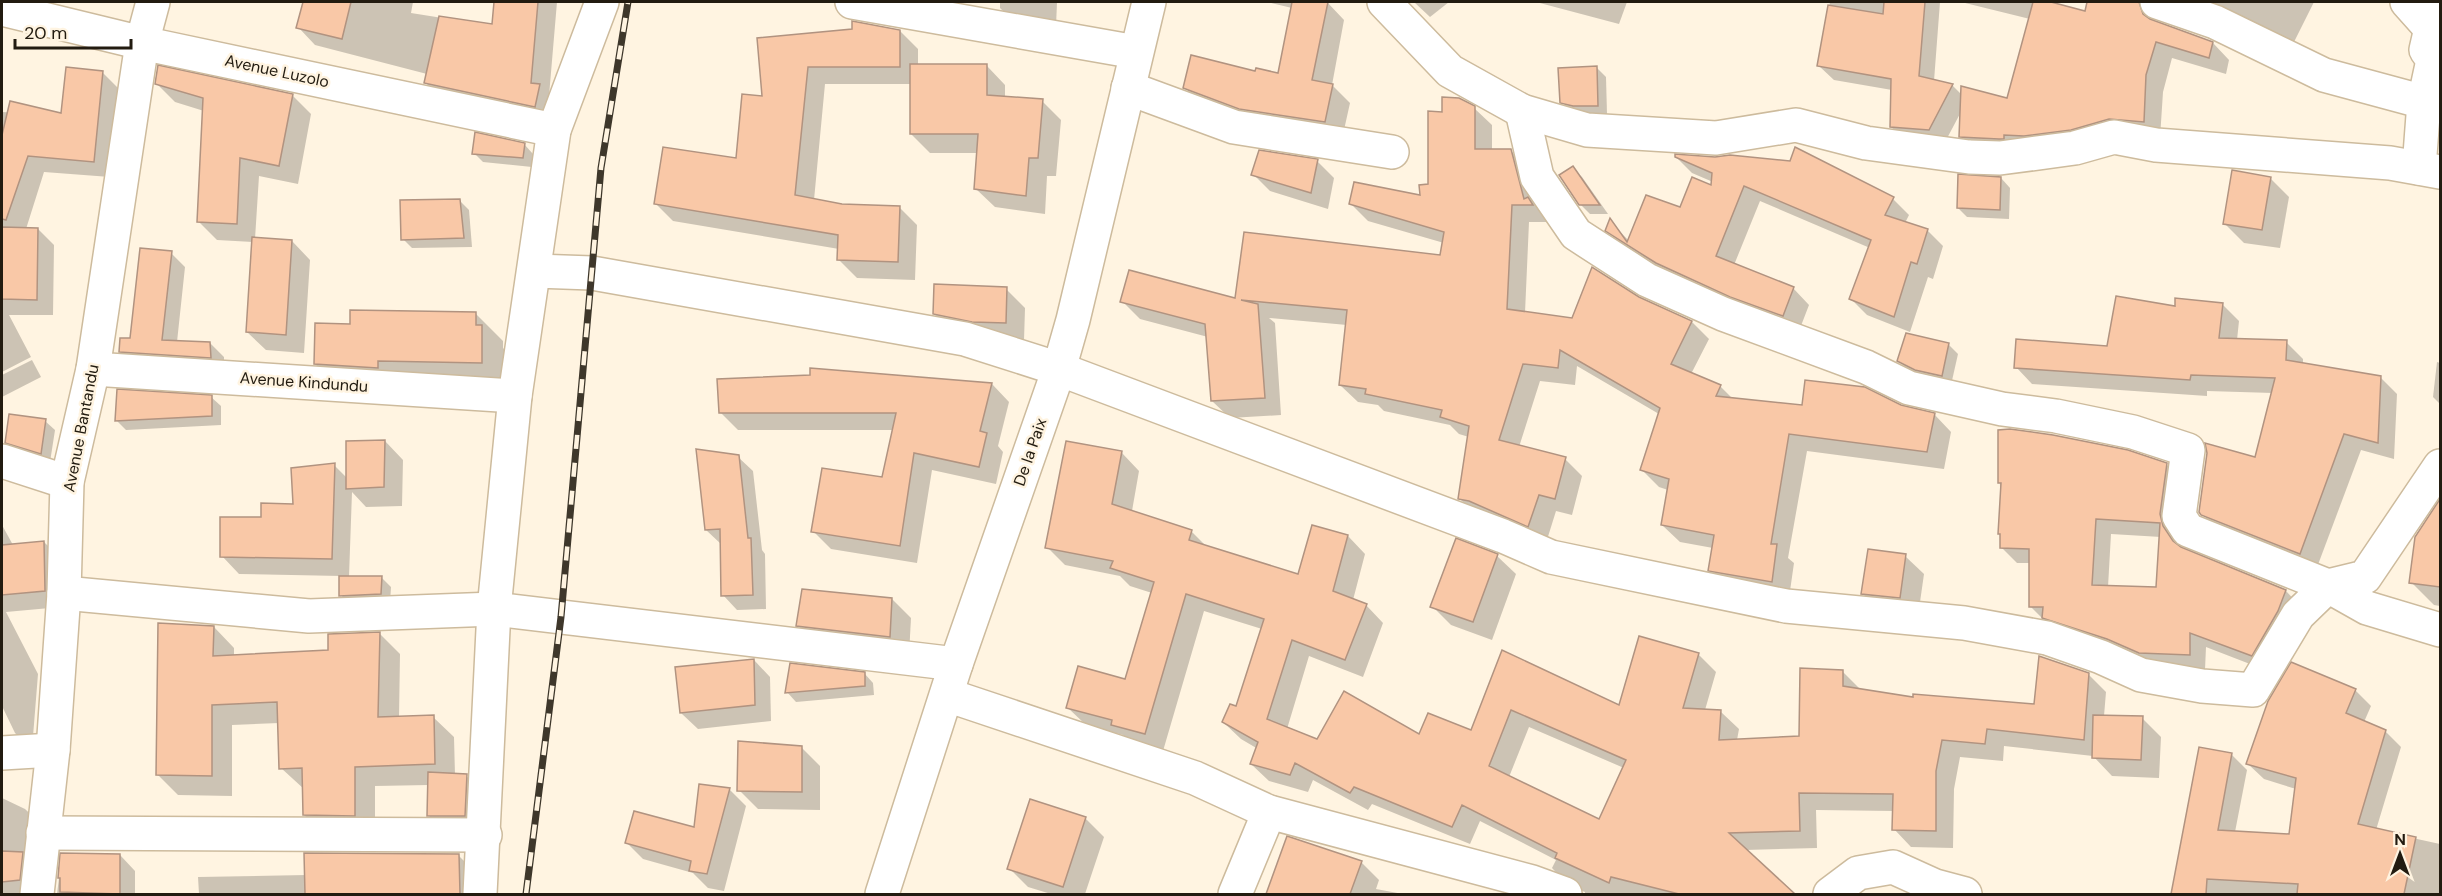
<svg xmlns="http://www.w3.org/2000/svg" width="2442" height="896" viewBox="0 0 2442 896" font-family="'DM Sans',sans-serif">
<style>
.shadow{fill:#0003;fill-rule:evenodd}
.building{fill:#f9c8a7;stroke:#b19380;stroke-width:1.5;fill-rule:evenodd}
.lines{fill:none;stroke-linecap:round;stroke-linejoin:round}
.minor-casing{stroke:#cdbb9d;stroke-width:36}
.minor{stroke:#fff;stroke-width:33}
.rail-casing{stroke:#3e372b;stroke-width:7}
.rail{stroke:#fff4e1;stroke-width:4.5;stroke-dasharray:14;stroke-linecap:butt}
.labels{text-anchor:middle;dominant-baseline:central;stroke-width:5;stroke-linejoin:round;paint-order:stroke}
.street-label{font-size:16px;fill:#221b10;stroke:#fff4e1}
</style>
<rect width="100%" height="100%" fill="#fff4e1"/>
<g class="shadow">
<polygon points="304,2 413,2 411,13 493,26 495,2 557,2 549,96 557,104 553,124 443,101 426,83 427,74 315,45 298,27"/>
<polygon points="1000,2 1057,2 1056,27 1015,23 1000,8"/>
<polygon points="1267,2 1327,2 1344,20 1332,85 1350,103 1342,139 1202,105 1185,88 1256,73 1279,75 1292,8"/>
<polygon points="1414,2 1449,2 1430,17"/>
<polygon points="1536,2 1627,2 1619,24"/>
<polygon points="1830,2 1940,2 1934,81 1953,86 1962,95 2008,100 2030,19 1961,2 2045,2 2125,23 2131,2 2167,2 2155,14 2155,21 2213,43 2229,60 2226,74 2172,58 2163,92 2160,138 1977,153 1961,136 1962,110 1944,144 1906,141 1891,127 1892,90 1834,80 1819,66"/>
<polygon points="2184,2 2314,2 2292,46"/>
<polygon points="900,31 918,49 918,66 987,66 1005,85 1005,98 1042,101 1061,120 1056,176 1047,176 1045,214 995,207 976,189 978,153 930,153 911,134 911,84 825,84 814,200 842,205 899,207 917,225 915,280 857,278 839,260 839,249 673,221 655,203 737,160 764,98 758,39"/>
<polygon points="1597,68 1606,77 1607,114 1584,115 1571,112 1562,102"/>
<polygon points="102,72 118,88 110,177 44,172 26,229 38,229 54,245 53,315 9,315 31,357 2,372 2,112 63,115"/>
<polygon points="156,83 292,95 311,114 298,184 259,176 255,239 292,241 310,260 304,353 266,350 247,332 253,242 217,240 198,221 204,111 175,102"/>
<polygon points="1474,108 1492,125 1492,151 1511,151 1528,168 1539,210 1549,222 1529,222 1525,313 1573,320 1638,298 1692,322 1709,339 1691,374 1720,386 1733,399 1804,407 1900,406 1934,414 1951,432 1944,469 1807,451 1788,558 1794,563 1789,598 1727,588 1710,570 1713,548 1680,542 1662,525 1668,490 1659,487 1642,470 1659,414 1577,366 1575,385 1540,381 1519,447 1565,459 1582,476 1572,515 1556,511 1546,543 1477,516 1460,499 1469,437 1459,434 1450,425 1384,411 1378,405 1358,402 1340,385 1347,325 1269,318 1275,323 1281,415 1230,418 1212,401 1208,337 1140,319 1122,301 1237,300 1441,257 1444,243 1368,221 1350,203 1422,197 1430,186 1443,114"/>
<polygon points="524,144 533,154 532,167 483,162 474,153"/>
<polygon points="1676,157 1893,199 1909,215 1905,223 1927,230 1943,246 1933,279 1928,277 1910,332 1867,315 1851,299 1870,248 1760,201 1734,265 1793,288 1809,305 1799,331 1674,279 1623,246 1607,230 1610,221 1629,241 1713,187 1713,182 1692,173"/>
<polygon points="1317,161 1334,178 1328,209 1270,191 1253,174"/>
<polygon points="1572,168 1582,177 1608,214 1590,214 1580,204"/>
<polygon points="2001,178 2010,188 2009,219 1967,217 1958,208"/>
<polygon points="2270,178 2289,197 2280,248 2244,243 2225,224"/>
<polygon points="459,200 469,210 472,247 412,248 403,239"/>
<polygon points="171,253 185,267 177,342 210,343 224,357 224,371 134,365 120,351 131,340"/>
<polygon points="1006,289 1025,308 1024,341 953,333 934,314"/>
<polygon points="2222,304 2239,321 2237,340 2286,342 2303,359 2303,364 2380,377 2397,394 2394,459 2361,450 2316,570 2219,531 2202,514 2256,459 2273,393 2207,391 2207,396 2032,384 2016,367 2108,347 2176,308"/>
<polygon points="476,314 503,341 503,348 509,354 508,389 342,391 315,364 351,325"/>
<polygon points="1948,344 1958,354 1951,385 1908,370 1899,361"/>
<polygon points="32,360 41,377 2,397 2,375"/>
<polygon points="2437,362 2440,363 2440,404 2433,397"/>
<polygon points="812,376 992,384 1009,402 998,446 1003,452 996,484 932,470 917,563 831,549 813,531 883,479 894,430 738,430 720,412"/>
<polygon points="211,397 221,406 221,425 126,430 116,420"/>
<polygon points="45,421 55,430 50,462 16,452 6,442"/>
<path d="M1999,431L2166,464L2182,480L2176,531L2183,550L2286,591L2301,607L2268,671L2206,647L2205,670L2156,669L2047,623L2031,607V563H2017L2001,547ZM2111,534L2161,537L2158,589L2108,587Z"/>
<polygon points="385,441 403,460 402,506 366,507 352,492 349,577 381,577 391,587 390,603 350,605 341,595 341,576 239,574 222,556 262,518 294,506 334,465 347,478"/>
<path d="M1067,442L1122,453L1139,471L1132,511L1191,531L1207,547L1299,576L1313,527L1348,536L1365,554L1353,600L1366,605L1383,623L1363,677L1309,656L1287,729L1318,741L1472,732L1503,652L1620,707L1698,654L1716,672L1705,710L1721,712L1739,729L1737,740L1801,737L1843,672L1861,690L1914,699L2036,706L2088,674L2106,692L2104,716L2142,718L2161,737L2159,778L2112,776L2093,756L2004,746L2003,761L1960,757L1954,789L1953,848L1911,847L1894,829V811L1816,810L1817,848L1745,850L1793,894H1732L1717,880L1713,894H1585V892L1569,886L1552,868L1556,860L1480,821L1470,844L1372,804L1368,810L1313,780L1308,792L1269,781L1251,764L1258,749L1241,739L1223,722L1237,708L1262,629L1204,611L1163,751L1130,742L1123,735L1086,725L1068,708L1126,680L1152,593L1130,586L1120,576L1065,565L1047,547ZM1529,727L1624,768L1600,821L1509,777Z"/>
<polygon points="738,457 753,471 762,550 765,554 766,609 737,610 723,595 721,544 706,530"/>
<polygon points="2,525 13,545 44,542 60,558 61,607 6,612 38,674 32,749 15,733 2,706"/>
<polygon points="2416,542 2440,545 2440,606 2434,605 2411,582"/>
<polygon points="1497,556 1516,574 1492,640 1451,625 1432,606"/>
<polygon points="1905,556 1924,574 1918,616 1882,613 1863,594"/>
<polygon points="892,599 911,618 909,655 817,644 798,626"/>
<polygon points="214,627 234,648 234,656 329,652 380,634 400,654 399,718 433,717 454,737 455,775 466,776 485,794 483,834 447,834 428,815 429,785 375,786 375,836 325,835 304,815 304,789 281,768 279,723 232,725 232,796 178,795 157,774"/>
<polygon points="754,660 770,677 771,721 698,729 681,713"/>
<polygon points="864,673 873,683 874,695 796,702 787,692"/>
<polygon points="2355,690 2371,706 2364,722 2385,731 2401,747 2376,830 2440,844 2440,894 2172,894 2200,748 2231,754 2247,770 2235,832 2290,835 2296,789 2264,779 2248,764"/>
<polygon points="801,747 820,766 820,810 758,809 739,790"/>
<polygon points="729,789 746,806 724,891 708,888 693,873 643,859 626,842 695,829"/>
<polygon points="2,798 25,809 43,826 37,894 2,894"/>
<polygon points="1085,818 1104,837 1085,894 1051,894 1028,887 1009,868"/>
<polygon points="1288,838 1361,862 1379,880 1376,889 1403,894 1266,894"/>
<polygon points="62,854 120,855 135,871 135,894 57,894"/>
<polygon points="458,855 475,872 475,894 199,894 198,877 306,875"/>
</g>
<g class="building">
<polygon points="303,2 351,2 342,39 296,28"/>
<polygon points="494,2 538,2 531,83 540,84 535,107 424,83 439,16 492,24"/>
<polygon points="1292,2 1328,2 1312,80 1333,84 1325,122 1239,109 1183,88 1191,55 1255,71 1256,68 1278,73"/>
<polygon points="1884,2 1925,2 1919,76 1953,84 1929,130 1890,127 1891,79 1817,66 1828,5 1883,14"/>
<polygon points="2033,2 2051,2 2085,11 2087,2 2139,2 2143,14 2150,19 2213,42 2209,58 2156,42 2146,75 2144,122 2109,119 2071,130 2024,136 2004,135 2004,139 1999,139 1959,137 1961,86 2007,98"/>
<polygon points="852,21 900,30 900,67 808,67 795,195 842,204 900,206 898,262 837,260 838,235 654,204 663,147 736,158 742,94 762,96 757,38 852,29"/>
<polygon points="910,64 987,64 987,95 1043,99 1038,158 1029,158 1026,196 974,189 978,134 910,134"/>
<polygon points="158,65 293,94 279,166 240,158 237,224 197,222 203,98 155,84"/>
<polygon points="1597,66 1598,106 1573,106 1560,103 1558,68"/>
<polygon points="66,67 103,71 94,162 28,156 6,220 2,219 2,135 10,101 61,113"/>
<polygon points="1442,97 1459,98 1475,106 1475,149 1511,149 1524,199 1528,197 1533,205 1512,205 1507,309 1572,318 1592,267 1639,297 1692,321 1671,364 1721,385 1716,396 1802,405 1805,380 1865,387 1901,405 1935,413 1927,452 1789,434 1771,544 1777,544 1772,582 1708,571 1714,535 1661,525 1669,479 1640,470 1660,408 1560,350 1558,368 1523,364 1499,440 1566,457 1555,499 1539,495 1528,527 1469,501 1458,499 1469,426 1440,417 1442,410 1365,394 1366,389 1339,385 1347,310 1241,300 1258,304 1265,398 1211,401 1205,324 1120,302 1129,270 1235,298 1244,232 1440,255 1444,232 1349,204 1354,182 1420,195 1419,185 1428,184 1428,111 1442,112"/>
<polygon points="475,132 525,143 523,158 472,154"/>
<polygon points="1795,147 1894,197 1885,215 1928,229 1917,264 1911,262 1894,317 1849,299 1871,240 1744,186 1716,256 1794,287 1783,316 1730,297 1656,263 1605,231 1610,218 1627,242 1646,195 1680,207 1692,177 1711,185 1712,173 1675,157 1675,154 1715,157 1730,155 1790,161"/>
<polygon points="1259,150 1318,159 1311,193 1251,175"/>
<polygon points="1573,166 1600,205 1579,205 1559,175"/>
<polygon points="2232,170 2271,177 2262,230 2223,224"/>
<polygon points="1958,174 2001,177 2000,210 1957,208"/>
<polygon points="460,199 464,238 401,240 400,200"/>
<polygon points="2,227 38,228 37,300 2,299"/>
<polygon points="252,237 292,240 286,335 246,332"/>
<polygon points="140,248 172,251 162,340 210,342 211,358 119,352 120,338 130,338"/>
<polygon points="934,284 1007,287 1006,323 972,322 933,314"/>
<polygon points="2116,296 2175,306 2175,298 2223,303 2219,338 2287,340 2286,360 2381,376 2378,443 2344,434 2300,554 2201,515 2199,512 2207,453 2205,443 2255,457 2275,378 2191,375 2190,380 2014,368 2016,339 2107,346"/>
<polygon points="350,310 476,312 476,325 482,325 482,363 378,361 378,368 314,364 315,323 350,324"/>
<polygon points="1906,333 1949,343 1942,376 1915,370 1897,361"/>
<polygon points="810,368 992,383 980,431 987,433 979,467 914,453 900,546 811,532 822,468 882,477 896,413 719,413 717,379 810,375"/>
<polygon points="117,389 212,395 212,416 115,421"/>
<polygon points="9,414 46,419 41,454 5,443"/>
<path d="M2010,429L2053,435L2128,450L2167,463L2160,514L2163,526L2173,541L2181,547L2286,590L2278,611L2252,656L2190,633V655L2139,653L2107,639L2042,618L2043,607H2029V549L2000,548V534H1998L2001,483H1998V430ZM2096,519L2160,523L2156,587L2092,585Z"/>
<polygon points="385,440 384,487 346,489 346,441"/>
<path d="M1066,441L1122,451L1112,504L1192,530L1189,540L1298,574L1312,525L1348,535L1333,591L1367,604L1345,660L1292,640L1267,719L1317,739L1344,691L1419,734L1428,713L1471,730L1502,650L1619,705L1639,636L1699,653L1683,708L1721,710L1719,740L1799,736L1800,668L1843,670V686L1913,697V694L2034,704L2039,656L2089,673L2084,740L1987,729L1985,744L1942,740L1936,771V831L1892,830L1893,794L1799,793L1800,831L1729,833L1795,894H1679L1611,877L1609,883L1555,858L1557,853L1462,805L1452,827L1354,787L1350,793L1295,763L1290,775L1250,764L1258,742L1222,722L1230,704L1236,706L1264,619L1186,594L1145,734L1111,725L1112,720L1066,708L1078,666L1125,679L1154,582L1110,568L1113,561L1045,548ZM1511,710L1626,760L1599,819L1489,766Z"/>
<polygon points="696,449 739,455 748,538 751,538 753,595 721,596 720,529 705,530"/>
<polygon points="335,463 332,559 220,557 220,517 261,517 261,503 293,504 291,468"/>
<polygon points="2440,499 2440,587 2409,583 2415,537"/>
<polygon points="1456,538 1498,554 1473,622 1430,607"/>
<polygon points="44,541 45,591 2,595 2,545"/>
<polygon points="1868,549 1906,554 1900,598 1861,594"/>
<polygon points="339,576 382,576 381,594 339,596"/>
<polygon points="802,589 892,598 890,637 796,626"/>
<polygon points="158,623 214,626 213,656 328,650 328,634 380,632 378,717 434,715 435,764 355,767 355,816 303,815 302,768 279,769 277,702 212,705 212,776 156,775"/>
<polygon points="754,659 755,705 680,713 675,667"/>
<polygon points="2291,662 2356,689 2346,713 2386,730 2358,824 2416,837 2404,894 2297,894 2298,884 2207,879 2206,894 2171,894 2199,747 2232,753 2218,830 2289,834 2296,778 2246,764 2268,701"/>
<polygon points="790,663 865,672 865,686 785,693"/>
<polygon points="2093,715 2143,716 2141,760 2092,758"/>
<polygon points="738,741 802,746 802,792 737,791"/>
<polygon points="428,772 467,774 465,816 427,816"/>
<polygon points="699,784 730,788 707,874 689,871 691,861 625,843 634,811 694,827"/>
<polygon points="1030,799 1086,817 1063,887 1007,869"/>
<polygon points="1287,836 1362,861 1350,894 1266,894"/>
<polygon points="2,851 23,852 20,880 2,882"/>
<polygon points="60,853 120,854 120,894 60,892 60,878 58,878"/>
<polygon points="304,853 459,854 460,894 305,894"/>
</g>
<g class="lines">
<defs>
<g id="minor">
<polyline points="852,2 1136,52"/>
<polyline points="1384,2 1450,71 1522,111 1587,130 1716,138 1796,125 1866,143 1969,157 2000,158 2075,148 2114,137 2156,145 2390,163 2440,172"/>
<polyline points="2157,2 2215,22 2324,75 2424,102"/>
<polyline points="2407,2 2432,30"/>
<polyline points="2,9 142,43 554,130"/>
<polyline points="1128,88 1234,127 1392,152"/>
<polyline points="1522,111 1537,177 1576,234 1647,280 1723,314 1866,367 1909,388 2002,409 2056,416 2133,432 2188,450 2179,516 2188,530 2328,586 2367,608 2440,630"/>
<polyline points="2419,168 2424,102 2433,60 2426,50 2437,2"/>
<polyline points="535,271 592,273 965,339 1059,369 1503,536 1551,557 1786,606 1964,623 2047,638 2101,657 2141,675 2202,686 2253,690 2298,615 2328,586 2365,577 2440,466"/>
<polyline points="93,369 515,396"/>
<polyline points="2,461 67,482"/>
<polyline points="64,593 309,616 494,609 956,664"/>
<polyline points="947,695 1195,778 1269,812 1532,882 1565,894"/>
<polyline points="2,753 53,750"/>
<polyline points="43,833 485,835"/>
<polyline points="37,894 53,750 64,593 67,482 93,369 142,43 153,2"/>
<polyline points="480,894 494,609 515,396 554,130 602,2"/>
<polyline points="882,894 956,664 1059,369 1073,320 1149,2"/>
<polyline points="1235,894 1269,812"/>
<polyline points="1830,894 1858,873 1893,867 1935,886 1965,894"/>
</g>
</defs>
<use href="#minor" class="minor-casing"/>
<use href="#minor" class="minor"/>
<defs>
<polyline id="rail" points="526,894 561,617 601,168 628,2"/>
</defs>
<use href="#rail" class="rail-casing"/>
<use href="#rail" class="rail"/>
</g>
<g class="labels">
<g class="street-label">
<text transform="translate(277 71) rotate(12)">Avenue Luzolo</text>
<text transform="translate(304 382) rotate(4)">Avenue Kindundu</text>
<text transform="translate(81 428) rotate(-79)">Avenue Bantandu</text>
<text transform="translate(1030 452) rotate(-71)">De la Paix</text>
</g>
</g>
<rect width="2442" height="896" fill="none" stroke="#221b10" stroke-width="6"/>
<g transform="translate(2400 854)" stroke="#fff4e1" stroke-width="4.5" paint-order="stroke">
<path d="M0-4.5L10 22L0 15L-10 22Z" fill="#221b10"/>
<text y="-9" font-size="16" font-weight="bold" text-anchor="middle" fill="#221b10">N</text>
</g>
<path d="M15 39v9h116v-9" fill="none" stroke="#221b10" stroke-width="3"/>
<text x="24" y="39" font-size="18" fill="#221b10" stroke="#fff4e1" stroke-width="4.5" paint-order="stroke">20 m</text>
</svg>
